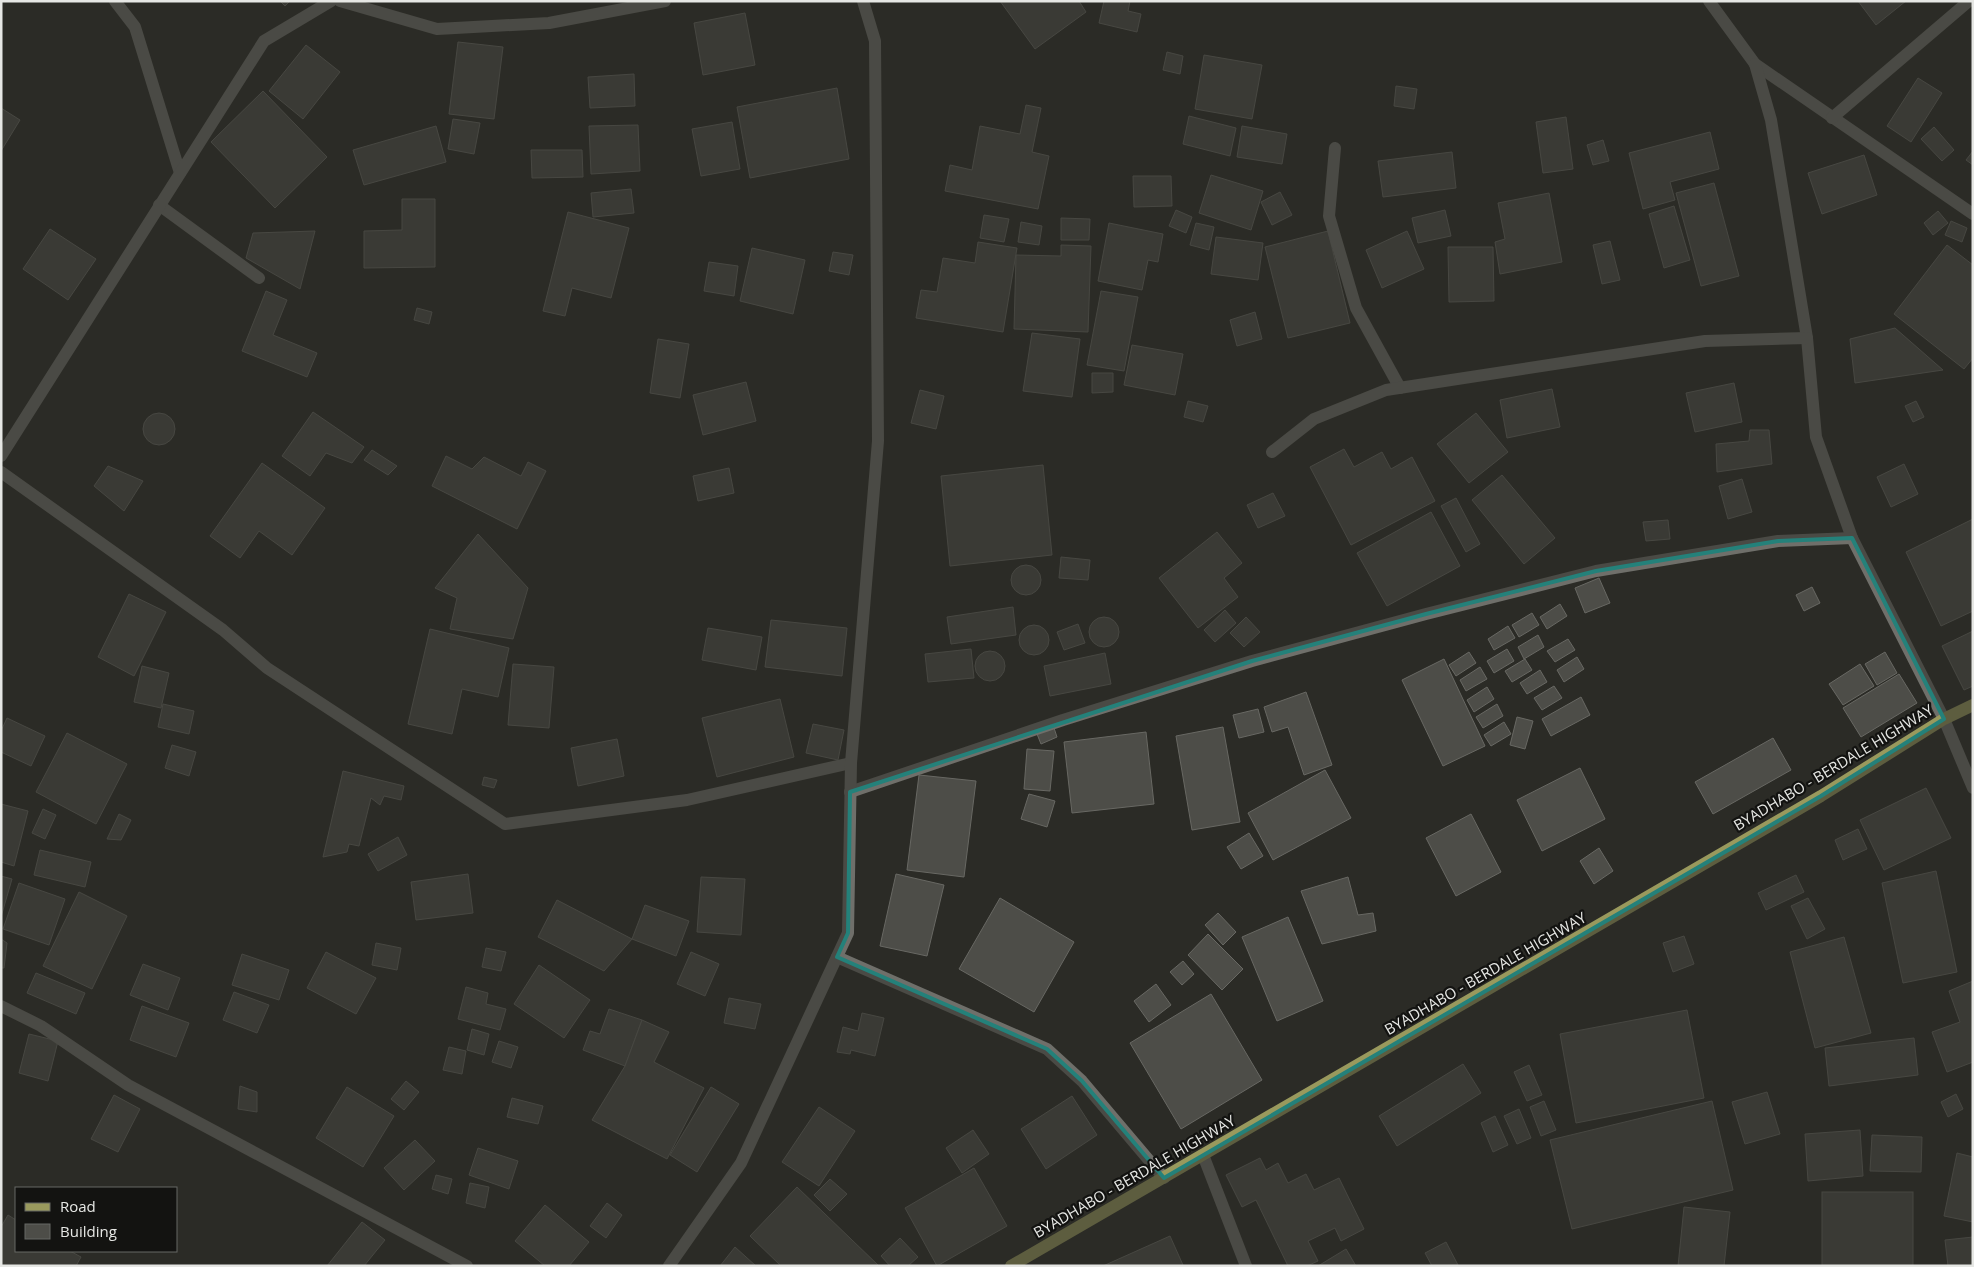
<svg xmlns="http://www.w3.org/2000/svg" width="1974" height="1267" viewBox="0 0 1974 1267" font-family="'Open Sans',sans-serif">
<style>
.building{fill:#4d4d48;stroke:#686863}
.lines{fill:none;stroke-linecap:round;stroke-linejoin:round}
.minor{stroke:#6f6f6a;stroke-width:12}
.major{stroke:#99995d;stroke-width:12}
.marked{fill:none;stroke:#24817a;stroke-width:4;stroke-linejoin:round}
.labels{text-anchor:middle;dominant-baseline:central;stroke-width:4.5;stroke-linejoin:round;paint-order:stroke}
.street-label{font-size:15px;fill:#e6e7e4;stroke:#131311}
</style>
<rect width="100%" height="100%" fill="#2b2b26"/>
<g class="building">
<polygon points="280,1 290,1 285,6"/>
<polygon points="1000,1 1079,1 1086,12 1035,49"/>
<polygon points="1104,1 1130,1 1128,11 1141,14 1137,32 1099,23"/>
<polygon points="1858,1 1906,1 1876,25"/>
<polygon points="745,13 755,65 703,75 694,23"/>
<polygon points="458,42 503,47 494,119 449,114"/>
<polygon points="306,45 340,72 303,119 269,91"/>
<polygon points="1167,52 1183,56 1180,74 1163,70"/>
<polygon points="1204,55 1262,65 1252,119 1195,109"/>
<polygon points="634,74 635,106 590,108 588,77"/>
<polygon points="1918,78 1942,93 1911,142 1887,126"/>
<polygon points="1396,86 1417,89 1414,109 1394,106"/>
<polygon points="837,88 849,159 750,178 737,107"/>
<polygon points="263,91 327,157 275,208 211,142"/>
<polygon points="1026,105 1041,108 1032,152 1049,156 1038,209 945,191 950,165 972,170 980,126 1020,134"/>
<polygon points="1,108 20,120 1,151"/>
<polygon points="1189,116 1236,128 1230,156 1183,144"/>
<polygon points="1566,117 1573,169 1543,173 1536,122"/>
<polygon points="453,119 480,123 474,154 448,149"/>
<polygon points="732,122 740,169 701,176 692,129"/>
<polygon points="638,125 640,171 591,174 589,126"/>
<polygon points="436,126 446,162 364,185 353,150"/>
<polygon points="1242,126 1287,134 1282,164 1237,157"/>
<polygon points="1934,127 1954,150 1942,161 1921,139"/>
<polygon points="1710,132 1719,169 1670,182 1675,200 1643,209 1629,153"/>
<polygon points="1603,140 1609,161 1593,165 1587,145"/>
<polygon points="531,150 582,150 583,177 532,178"/>
<polygon points="1973,151 1973,165 1966,160"/>
<polygon points="1452,152 1456,188 1383,197 1378,161"/>
<polygon points="1864,155 1877,195 1822,214 1808,173"/>
<polygon points="1211,175 1263,191 1251,230 1199,213"/>
<polygon points="1133,176 1171,176 1172,206 1134,207"/>
<polygon points="1714,183 1739,276 1701,286 1676,193"/>
<polygon points="631,189 634,213 593,217 591,193"/>
<polygon points="1280,192 1292,215 1272,225 1261,202"/>
<polygon points="1549,193 1562,262 1500,274 1495,242 1505,239 1498,203"/>
<polygon points="402,199 435,199 435,267 364,268 364,231 402,230"/>
<polygon points="1674,206 1690,260 1664,268 1649,214"/>
<polygon points="1176,210 1192,217 1186,233 1169,226"/>
<polygon points="1445,210 1451,236 1418,243 1412,218"/>
<polygon points="1938,211 1948,223 1933,235 1924,223"/>
<polygon points="568,212 629,228 611,298 572,288 565,316 543,311"/>
<polygon points="984,215 1009,219 1004,242 980,238"/>
<polygon points="1061,218 1090,219 1089,240 1061,240"/>
<polygon points="1951,221 1967,228 1962,242 1945,235"/>
<polygon points="1021,222 1042,226 1039,245 1018,242"/>
<polygon points="1109,223 1163,234 1158,262 1148,260 1142,290 1098,281"/>
<polygon points="1196,223 1214,227 1209,250 1190,245"/>
<polygon points="50,229 96,259 68,300 23,269"/>
<polygon points="315,231 300,289 246,258 253,233"/>
<polygon points="1328,231 1350,323 1288,338 1265,247"/>
<polygon points="1407,231 1424,269 1382,288 1366,250"/>
<polygon points="1216,237 1263,243 1258,280 1211,274"/>
<polygon points="1610,241 1620,280 1602,284 1593,245"/>
<polygon points="978,242 1017,248 1003,332 916,318 921,290 937,292 943,258 975,263"/>
<polygon points="1061,245 1091,246 1088,332 1014,329 1016,255 1061,256"/>
<polygon points="1947,245 1973,265 1973,358 1964,369 1894,314"/>
<polygon points="1448,247 1493,247 1494,301 1449,302"/>
<polygon points="752,248 805,260 793,314 740,301"/>
<polygon points="833,252 853,255 849,275 829,271"/>
<polygon points="709,262 738,266 734,296 704,291"/>
<polygon points="266,291 287,300 273,335 317,353 307,377 242,351"/>
<polygon points="1101,291 1138,297 1124,371 1087,365"/>
<polygon points="417,308 432,312 429,324 414,320"/>
<polygon points="1255,312 1262,339 1237,346 1230,320"/>
<polygon points="1895,328 1943,370 1855,383 1850,339"/>
<polygon points="1032,333 1080,339 1072,397 1023,391"/>
<polygon points="658,339 689,344 680,398 650,393"/>
<polygon points="1132,345 1183,354 1175,395 1124,385"/>
<polygon points="1092,373 1113,373 1113,392 1092,393"/>
<polygon points="746,382 756,421 703,435 693,395"/>
<polygon points="1734,383 1742,422 1695,432 1686,393"/>
<polygon points="1552,389 1560,427 1507,438 1500,400"/>
<polygon points="920,390 944,396 936,429 911,423"/>
<polygon points="1188,401 1208,406 1203,422 1184,417"/>
<polygon points="1916,401 1924,417 1913,422 1905,406"/>
<polygon points="313,412 364,447 352,463 326,453 310,476 282,456"/>
<circle cx="159" cy="429" r="16"/>
<polygon points="1476,413 1508,452 1469,483 1437,444"/>
<polygon points="1750,430 1769,430 1772,464 1717,472 1716,444 1749,441"/>
<polygon points="1344,449 1354,467 1382,452 1391,469 1412,457 1435,501 1351,545 1310,467"/>
<polygon points="372,450 397,466 388,475 364,460"/>
<polygon points="446,456 472,469 484,457 521,476 528,462 546,471 517,529 432,486"/>
<polygon points="262,463 325,508 292,555 259,531 240,558 210,536"/>
<polygon points="1904,464 1918,494 1891,507 1877,477"/>
<polygon points="1043,465 1052,555 950,566 941,476"/>
<polygon points="108,466 143,481 124,511 94,486"/>
<polygon points="729,468 734,493 698,501 693,476"/>
<polygon points="1502,475 1555,538 1524,564 1472,500"/>
<polygon points="1742,479 1752,512 1728,519 1719,486"/>
<polygon points="1273,493 1285,516 1258,528 1247,505"/>
<polygon points="1456,498 1480,544 1466,552 1441,506"/>
<polygon points="1431,512 1460,566 1387,606 1357,553"/>
<polygon points="1973,519 1973,611 1941,626 1906,552"/>
<polygon points="1668,520 1670,539 1646,541 1643,522"/>
<polygon points="1217,532 1242,563 1224,578 1238,597 1198,628 1159,578"/>
<polygon points="478,534 528,588 513,639 450,629 457,598 435,588"/>
<polygon points="1061,557 1090,560 1088,580 1059,578"/>
<circle cx="1026" cy="580" r="15"/>
<polygon points="1599,578 1610,603 1585,613 1575,588"/>
<polygon points="1812,587 1820,603 1804,611 1796,595"/>
<polygon points="129,594 166,612 134,676 98,657"/>
<polygon points="1560,604 1567,616 1547,629 1540,617"/>
<polygon points="1013,607 1016,635 951,644 947,617"/>
<polygon points="1225,610 1236,623 1215,642 1204,630"/>
<polygon points="1532,613 1539,625 1519,637 1512,625"/>
<circle cx="1104" cy="632" r="15"/>
<polygon points="1246,617 1260,632 1244,647 1230,633"/>
<polygon points="771,620 847,628 842,676 765,667"/>
<polygon points="1078,624 1085,643 1064,650 1057,632"/>
<circle cx="1034" cy="640" r="15"/>
<polygon points="1508,626 1515,638 1494,650 1488,639"/>
<polygon points="708,628 762,637 756,670 702,660"/>
<polygon points="430,629 509,648 498,697 462,689 452,734 408,724"/>
<polygon points="1973,631 1973,686 1964,690 1942,646"/>
<polygon points="1538,635 1544,647 1524,659 1518,647"/>
<polygon points="1568,639 1575,650 1555,662 1547,651"/>
<polygon points="971,649 974,678 928,682 925,654"/>
<polygon points="1507,649 1514,661 1494,673 1487,661"/>
<circle cx="990" cy="666" r="15"/>
<polygon points="1469,652 1476,663 1456,676 1449,665"/>
<polygon points="1885,652 1897,673 1877,685 1865,664"/>
<polygon points="1105,653 1111,684 1050,696 1044,666"/>
<polygon points="1577,657 1584,669 1564,682 1557,670"/>
<polygon points="1444,659 1485,746 1443,766 1402,680"/>
<polygon points="1525,659 1532,670 1512,682 1505,671"/>
<polygon points="513,664 554,667 549,728 508,725"/>
<polygon points="1860,664 1874,686 1843,705 1829,684"/>
<polygon points="142,666 169,673 161,708 134,702"/>
<polygon points="1480,667 1487,679 1466,691 1460,680"/>
<polygon points="1540,670 1547,682 1527,694 1520,683"/>
<polygon points="1899,674 1917,703 1861,737 1843,708"/>
<polygon points="1554,686 1562,698 1542,710 1534,698"/>
<polygon points="1487,687 1494,699 1474,712 1467,700"/>
<polygon points="1306,692 1332,765 1304,775 1288,727 1272,732 1264,707"/>
<polygon points="1581,697 1590,715 1551,736 1542,719"/>
<polygon points="780,699 794,757 717,777 702,718"/>
<polygon points="163,704 194,711 189,734 158,727"/>
<polygon points="1497,704 1503,716 1483,728 1476,717"/>
<polygon points="1258,709 1264,732 1239,738 1233,715"/>
<polygon points="1517,717 1533,721 1525,749 1510,745"/>
<polygon points="7,718 45,736 31,766 1,752 1,731"/>
<polygon points="1504,722 1511,734 1491,746 1484,735"/>
<polygon points="813,724 844,730 838,760 806,753"/>
<polygon points="1223,727 1240,822 1192,830 1176,736"/>
<polygon points="1054,728 1057,737 1041,744 1037,734"/>
<polygon points="1146,732 1154,804 1072,813 1064,742"/>
<polygon points="67,733 127,764 96,824 36,792"/>
<polygon points="1773,738 1791,770 1713,814 1695,782"/>
<polygon points="617,739 624,776 578,786 571,748"/>
<polygon points="172,745 196,752 189,776 165,768"/>
<polygon points="1027,749 1054,751 1050,791 1024,789"/>
<polygon points="1580,768 1605,819 1542,851 1517,800"/>
<polygon points="1325,770 1351,818 1273,860 1248,813"/>
<polygon points="343,771 404,786 401,800 384,796 380,805 371,798 359,846 349,844 347,852 323,857"/>
<polygon points="919,775 976,781 964,877 907,870"/>
<polygon points="484,777 497,780 494,788 482,785"/>
<polygon points="1926,788 1951,838 1884,870 1860,820"/>
<polygon points="1029,794 1055,801 1047,827 1021,819"/>
<polygon points="1,804 28,811 14,866 1,862"/>
<polygon points="43,809 56,815 45,839 32,833"/>
<polygon points="119,814 131,820 121,840 107,839"/>
<polygon points="1471,814 1501,872 1456,896 1426,838"/>
<polygon points="1858,829 1867,849 1843,860 1835,840"/>
<polygon points="1249,833 1263,856 1241,869 1227,847"/>
<polygon points="398,837 407,855 378,871 368,854"/>
<polygon points="1599,848 1613,871 1594,884 1580,861"/>
<polygon points="40,850 91,862 85,887 34,875"/>
<polygon points="1936,871 1957,972 1903,983 1882,883"/>
<polygon points="468,874 473,913 416,920 411,882"/>
<polygon points="896,874 944,885 927,956 880,946"/>
<polygon points="1796,875 1804,892 1766,910 1758,893"/>
<polygon points="1,876 12,879 1,917"/>
<polygon points="701,877 745,879 741,935 697,932"/>
<polygon points="1348,877 1358,915 1373,913 1376,931 1322,944 1301,891"/>
<polygon points="19,883 65,899 49,945 3,929"/>
<polygon points="79,892 127,916 92,989 43,966"/>
<polygon points="1000,898 1074,942 1034,1012 959,969"/>
<polygon points="1808,898 1825,929 1807,939 1791,906"/>
<polygon points="557,900 632,939 604,971 538,937"/>
<polygon points="645,905 689,921 676,956 632,939"/>
<polygon points="1218,913 1236,932 1223,945 1205,925"/>
<polygon points="1288,917 1323,1001 1277,1021 1242,937"/>
<polygon points="1208,934 1243,969 1222,990 1188,955"/>
<polygon points="1684,936 1694,964 1673,972 1663,943"/>
<polygon points="1844,937 1871,1033 1815,1048 1790,952"/>
<polygon points="1,939 7,943 4,968 1,968"/>
<polygon points="376,943 401,948 397,970 372,965"/>
<polygon points="486,948 506,952 501,971 482,967"/>
<polygon points="326,952 376,978 356,1014 307,988"/>
<polygon points="691,952 719,964 705,996 677,984"/>
<polygon points="242,954 289,970 279,1000 232,985"/>
<polygon points="1183,961 1194,974 1182,985 1170,972"/>
<polygon points="143,964 180,978 168,1010 130,995"/>
<polygon points="539,965 590,1000 564,1038 514,1004"/>
<polygon points="36,973 85,993 76,1014 27,993"/>
<polygon points="1973,981 1973,1062 1947,1072 1932,1032 1960,1022 1949,991"/>
<polygon points="1156,984 1171,1005 1149,1022 1134,1001"/>
<polygon points="466,987 488,993 486,1004 506,1009 500,1030 458,1019"/>
<polygon points="234,992 269,1005 257,1033 223,1020"/>
<polygon points="1211,994 1262,1080 1181,1129 1130,1043"/>
<polygon points="729,998 761,1004 755,1029 724,1023"/>
<polygon points="142,1006 189,1023 176,1057 130,1040"/>
<polygon points="609,1009 642,1020 625,1066 583,1050 590,1031 600,1034"/>
<polygon points="1687,1010 1704,1098 1576,1123 1560,1034"/>
<polygon points="862,1013 884,1018 875,1056 851,1050 850,1054 837,1052 843,1027 858,1031"/>
<polygon points="642,1020 669,1032 654,1062 704,1088 667,1159 592,1120 625,1066"/>
<polygon points="472,1029 489,1034 484,1055 467,1050"/>
<polygon points="29,1034 58,1041 48,1081 19,1073"/>
<polygon points="1914,1038 1918,1075 1829,1086 1825,1048"/>
<polygon points="499,1041 518,1047 511,1068 492,1062"/>
<polygon points="449,1047 466,1051 462,1074 443,1070"/>
<polygon points="1463,1064 1481,1093 1397,1146 1379,1116"/>
<polygon points="1529,1065 1542,1095 1527,1101 1514,1072"/>
<polygon points="406,1081 419,1092 404,1110 391,1099"/>
<polygon points="240,1086 257,1092 257,1112 238,1109"/>
<polygon points="347,1087 394,1116 363,1167 316,1138"/>
<polygon points="711,1087 739,1104 697,1172 670,1155"/>
<polygon points="1767,1092 1780,1134 1745,1144 1732,1102"/>
<polygon points="1956,1094 1963,1109 1948,1117 1941,1102"/>
<polygon points="114,1095 140,1109 118,1152 91,1139"/>
<polygon points="1072,1096 1097,1135 1046,1169 1021,1129"/>
<polygon points="512,1098 543,1106 538,1124 507,1117"/>
<polygon points="1544,1101 1556,1130 1541,1136 1530,1107"/>
<polygon points="1712,1101 1733,1190 1572,1229 1550,1140"/>
<polygon points="819,1107 855,1131 819,1186 782,1162"/>
<polygon points="1519,1109 1531,1138 1517,1144 1504,1116"/>
<polygon points="1495,1116 1508,1145 1493,1152 1481,1123"/>
<polygon points="973,1130 989,1154 962,1173 946,1148"/>
<polygon points="1860,1130 1863,1176 1808,1181 1805,1134"/>
<polygon points="1872,1135 1922,1137 1921,1172 1870,1171"/>
<polygon points="415,1140 435,1161 404,1190 384,1168"/>
<polygon points="478,1148 518,1161 509,1189 469,1175"/>
<polygon points="1957,1153 1973,1157 1973,1222 1944,1216"/>
<polygon points="1260,1158 1266,1170 1278,1163 1288,1183 1306,1174 1314,1190 1339,1178 1364,1229 1341,1241 1335,1228 1308,1241 1318,1261 1307,1266 1288,1266 1256,1200 1242,1207 1226,1175"/>
<polygon points="974,1168 1007,1226 937,1266 905,1208"/>
<polygon points="436,1175 452,1179 448,1194 432,1189"/>
<polygon points="830,1179 847,1194 830,1211 814,1195"/>
<polygon points="470,1183 489,1187 485,1208 466,1203"/>
<polygon points="797,1187 879,1266 781,1266 750,1236"/>
<rect x="1822" y="1192" width="91" height="74"/>
<polygon points="607,1203 622,1215 606,1238 590,1226"/>
<polygon points="545,1205 589,1242 569,1266 545,1266 515,1241"/>
<polygon points="1684,1207 1730,1212 1724,1266 1678,1266"/>
<polygon points="8,1215 16,1220 16,1251 70,1251 81,1257 76,1266 1,1266 1,1227"/>
<polygon points="362,1222 385,1240 364,1266 327,1266"/>
<polygon points="1170,1236 1183,1265 1180,1266 1103,1266"/>
<polygon points="1973,1237 1973,1266 1948,1266 1945,1240"/>
<polygon points="900,1238 918,1257 908,1266 890,1266 881,1256"/>
<polygon points="1446,1242 1458,1265 1432,1266 1425,1253"/>
<polygon points="735,1247 756,1266 720,1266"/>
<polygon points="1346,1249 1356,1266 1318,1266"/>
</g>
<g class="lines">
<g class="minor">
<polyline points="115,1 135,27 180,173"/>
<polyline points="340,1 437,29 549,23 665,1"/>
<polyline points="1709,1 1755,64 1973,214"/>
<polyline points="1755,64 1771,120 1807,338 1816,437 1852,538 1944,719 1973,788"/>
<polyline points="1832,118 1969,1"/>
<polyline points="1335,148 1329,216 1356,308 1400,388"/>
<polyline points="159,205 259,278"/>
<polyline points="1272,452 1314,419 1386,390 1705,341 1807,338"/>
<polyline points="1,456 264,41 331,1"/>
<polyline points="1,472 223,630 267,668 505,824 687,800 851,763"/>
<polyline points="850,792 1063,720 1252,661 1426,614 1596,571 1778,541 1852,538"/>
<polyline points="837,957 1047,1049 1082,1081 1164,1178"/>
<polyline points="1,1006 41,1026 128,1085 467,1266"/>
<polyline points="1203,1155 1246,1266"/>
<polyline points="669,1266 741,1163 848,933 851,763 878,441 875,41 863,1"/>
</g>
<polyline class="major" points="1011,1266 1821,796 1944,719 1973,705"/>
</g>
<path d="M0 0H1974V1267H0ZM1852,538L1944,719L1821,796L1164,1178L1082,1081L1047,1049L837,957L848,933L850,792L1252,661L1426,614L1596,571L1778,541Z" fill="#2b2b26" fill-opacity=".55" fill-rule="evenodd"/>
<path class="marked" d="M1852,538L1944,719L1821,796L1164,1178L1082,1081L1047,1049L837,957L848,933L850,792L1252,661L1426,614L1596,571L1778,541Z"/>
<g class="labels">
<g class="street-label">
<text transform="translate(1833 767) rotate(-31)">BYADHABO - BERDALE HIGHWAY</text>
<text transform="translate(1485 973) rotate(-30)">BYADHABO - BERDALE HIGHWAY</text>
<text transform="translate(1134 1176) rotate(-30)">BYADHABO - BERDALE HIGHWAY</text>
</g>
</g>
<rect width="1974" height="1267" fill="none" stroke="#e6e7e4" stroke-width="5"/>
<rect x="15" y="1187" width="162" height="65" fill="#131311" stroke="#676865"/>
<rect x="25" y="1203" width="25" height="8" fill="#99995d" stroke="#676865"/>
<text x="60" y="1212" font-size="15" fill="#e6e7e4">Road</text>
<rect x="25" y="1224" width="25" height="15" fill="#4d4d48" stroke="#676865"/>
<text x="60" y="1237" font-size="15" fill="#e6e7e4">Building</text>
</svg>
